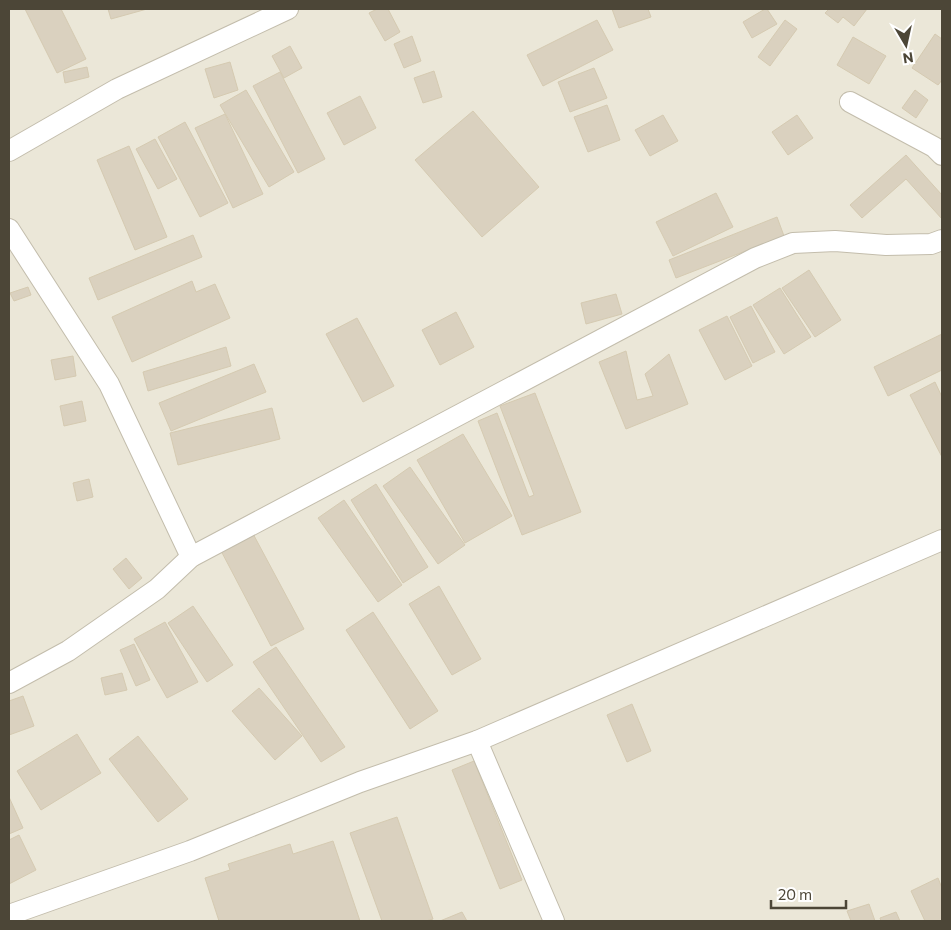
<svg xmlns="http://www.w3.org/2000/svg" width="951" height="930" viewBox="0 0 951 930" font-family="Commissioner,sans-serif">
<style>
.residential{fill:#ebe7d8}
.building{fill:#dad1bf;stroke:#d5cab1}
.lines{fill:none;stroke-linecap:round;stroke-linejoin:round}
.minor-casing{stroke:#c3bdac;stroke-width:22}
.minor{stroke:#fff;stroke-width:20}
</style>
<rect width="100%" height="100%" fill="#f7f4eb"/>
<rect class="residential" x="9" y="9" width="933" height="912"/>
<g class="building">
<polygon points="25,9 61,9 86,59 57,73"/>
<polygon points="108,9 147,9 111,19"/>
<polygon points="377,9 388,9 400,32 385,41 369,13"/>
<polygon points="612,9 648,9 651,17 619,28"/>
<polygon points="765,9 767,9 777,24 752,38 743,22"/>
<polygon points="829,9 867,9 854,26 843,17 838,23 825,13"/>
<polygon points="597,20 613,50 543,86 527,55"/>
<polygon points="785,20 797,29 770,66 758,57"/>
<polygon points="935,34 942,39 942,80 938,85 912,68"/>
<polygon points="412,36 421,61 404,68 394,44"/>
<polygon points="853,37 886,56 869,84 837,65"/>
<polygon points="290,46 302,68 284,78 272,56"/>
<polygon points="230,62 238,90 214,98 205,69"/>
<polygon points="87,67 89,77 65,83 63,72"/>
<polygon points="594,68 607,98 570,112 558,82"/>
<polygon points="434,71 442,97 423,103 414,78"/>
<polygon points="280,72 325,159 298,173 253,86"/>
<polygon points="246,90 294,172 269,187 220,105"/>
<polygon points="915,90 928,100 916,118 902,108"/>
<polygon points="360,96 376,128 344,145 327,113"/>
<polygon points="607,105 620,140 588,152 574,117"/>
<polygon points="473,111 539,187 482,237 415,160"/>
<polygon points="225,114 263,194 233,208 195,128"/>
<polygon points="663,115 678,141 650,156 635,130"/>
<polygon points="797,115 813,138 788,155 772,132"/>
<polygon points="185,122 228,203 200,217 158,137"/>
<polygon points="155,139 177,179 158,189 136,149"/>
<polygon points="129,146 167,237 135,250 97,160"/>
<polygon points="906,155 942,195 942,219 906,179 862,218 850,205"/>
<polygon points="716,193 733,227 673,256 656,222"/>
<polygon points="777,217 784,236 676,278 669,260"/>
<polygon points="193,235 202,257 98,300 89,278"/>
<polygon points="809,270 841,320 815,337 782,288"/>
<polygon points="192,281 196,292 215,284 230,318 132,362 112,317"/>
<polygon points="28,287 31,295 14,301 10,293"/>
<polygon points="780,288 811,337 784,354 753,305"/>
<polygon points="616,294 622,314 586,324 581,303"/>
<polygon points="751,306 775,352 753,363 730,317"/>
<polygon points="456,312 474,347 440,365 422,330"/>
<polygon points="727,316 752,366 725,380 699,330"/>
<polygon points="357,318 394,386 363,402 326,334"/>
<polygon points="942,334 942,370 888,396 874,367"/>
<polygon points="226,347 231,366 148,391 143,372"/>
<polygon points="626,351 637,400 653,396 645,374 669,354 688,404 626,429 599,362"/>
<polygon points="73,356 76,376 55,380 51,360"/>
<polygon points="254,364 266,392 171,431 159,403"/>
<polygon points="935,382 942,397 942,457 910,395"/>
<polygon points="535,393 581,512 522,535 478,421 497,413 529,497 534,495 500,406"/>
<polygon points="82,401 86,421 64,426 60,406"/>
<polygon points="272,408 280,439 178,465 170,433"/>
<polygon points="463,434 512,516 465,543 417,460"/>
<polygon points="410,467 465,545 438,564 383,486"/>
<polygon points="89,479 93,497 77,501 73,483"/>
<polygon points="376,484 428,567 403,583 351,500"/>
<polygon points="344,500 402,585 378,602 318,518"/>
<polygon points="251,530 304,629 271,646 219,547"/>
<polygon points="126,558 142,578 129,589 113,569"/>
<polygon points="439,586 481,659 452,675 409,604"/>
<polygon points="193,606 233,665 207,682 168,623"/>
<polygon points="373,612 438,711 410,729 346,630"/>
<polygon points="165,622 198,682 167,698 134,639"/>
<polygon points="134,644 150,680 136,686 120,650"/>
<polygon points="276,647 345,747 321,762 253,662"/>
<polygon points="122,673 127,690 105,695 101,678"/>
<polygon points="259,688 302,736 275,760 232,711"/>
<polygon points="23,696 34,726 9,735 9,701"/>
<polygon points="632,704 651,751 627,762 607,715"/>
<polygon points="77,734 101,773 41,810 17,771"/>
<polygon points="138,736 188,799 158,822 109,759"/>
<polygon points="474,761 522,880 500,889 452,770"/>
<polygon points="9,797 23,828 9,834"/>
<polygon points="397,817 433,919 426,921 382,921 350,833"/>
<polygon points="19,835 36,870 9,884 9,840"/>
<polygon points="333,841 360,921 219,921 205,878 230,870 228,864 290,844 293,854"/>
<polygon points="938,878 942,888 942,921 925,921 911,891"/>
<polygon points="869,904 875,921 851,921 847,911"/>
<polygon points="462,912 467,921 440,921"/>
<polygon points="896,912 900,921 881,921 880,918"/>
</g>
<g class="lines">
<defs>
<g id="minor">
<polyline points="850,102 934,147 942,155"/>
<polyline points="9,151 117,89 288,9"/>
<polyline points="9,229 109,384 191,557"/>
<polyline points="9,683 68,651 157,589 191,557 755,258 793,243 835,241 886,245 931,244 942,240"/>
<polyline points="477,741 554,921"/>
<polyline points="9,915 190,851 360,782 477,741 942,540"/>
</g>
</defs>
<use href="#minor" class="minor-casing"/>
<use href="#minor" class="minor"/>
</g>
<rect width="951" height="930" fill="none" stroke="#4c4637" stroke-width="20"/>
<g transform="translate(906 45) rotate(171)" stroke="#ffffff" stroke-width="4" paint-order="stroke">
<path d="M0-4L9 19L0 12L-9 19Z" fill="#4c4637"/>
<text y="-8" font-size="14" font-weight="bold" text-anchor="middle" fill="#4c4637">N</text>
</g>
<path d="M771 900v8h75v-8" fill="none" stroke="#4c4637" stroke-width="2.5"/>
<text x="778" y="900" font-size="15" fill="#4c4637" stroke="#ffffff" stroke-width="4" paint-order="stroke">20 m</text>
</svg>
